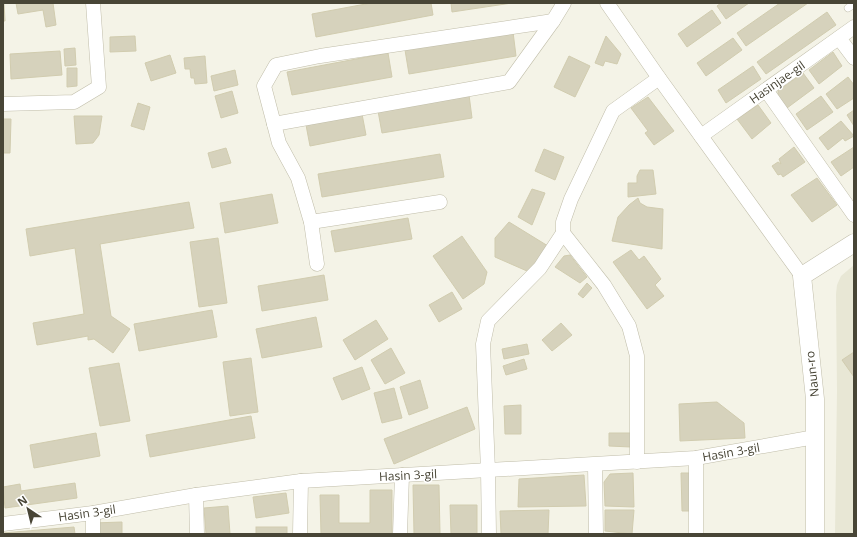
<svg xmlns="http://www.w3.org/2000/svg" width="857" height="537" viewBox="0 0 857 537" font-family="'Open Sans',sans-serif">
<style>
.residential{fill:#e8e7d5}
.building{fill:#d6d2bc;stroke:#d1ccaf}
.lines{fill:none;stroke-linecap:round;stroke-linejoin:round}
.service-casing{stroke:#c0bda9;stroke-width:8}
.minor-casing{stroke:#c0bda9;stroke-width:15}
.tertiary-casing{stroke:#c0bda9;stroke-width:19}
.service{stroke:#fff;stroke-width:7}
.minor{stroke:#fff;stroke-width:14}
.tertiary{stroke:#fff;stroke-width:18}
.labels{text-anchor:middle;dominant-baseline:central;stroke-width:3;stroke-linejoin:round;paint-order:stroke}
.street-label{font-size:12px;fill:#484536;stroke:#fff}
</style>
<rect width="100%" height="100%" fill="#f4f3e7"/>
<polygon class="residential" points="854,265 854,534 835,534 837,391 836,294 837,285 841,276"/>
<g class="building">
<polygon points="3,3 4,3 5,21 3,21"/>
<polygon points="16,3 53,3 56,25 46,27 43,10 18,14"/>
<polygon points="371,3 431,3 433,15 316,37 312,14"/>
<polygon points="451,3 512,3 452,12"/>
<polygon points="721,3 749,3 726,19 717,6"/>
<polygon points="780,3 808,3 746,46 737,33"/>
<polygon points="712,10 721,23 687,47 678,34"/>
<polygon points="827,12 836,25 766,74 757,62"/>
<polygon points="513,32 516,56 409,74 405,50"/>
<polygon points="135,36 136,51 110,52 110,37"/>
<polygon points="606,36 621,54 617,64 605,61 603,66 595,63"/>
<polygon points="733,38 742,50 706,76 697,63"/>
<polygon points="75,48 76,65 65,66 64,49"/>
<polygon points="60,51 62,75 11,79 10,54"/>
<polygon points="833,52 842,66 819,84 809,70"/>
<polygon points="388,53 392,77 292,95 287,72"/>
<polygon points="170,55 176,73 151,81 145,63"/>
<polygon points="205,56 207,83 195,84 194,78 191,78 190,69 185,69 184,58"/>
<polygon points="569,56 590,66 575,97 554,87"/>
<polygon points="753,66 761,79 726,103 718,90"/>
<polygon points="67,68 77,68 77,86 67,87"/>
<polygon points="235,70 238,85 214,91 211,76"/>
<polygon points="803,73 814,88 787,108 778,97 778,91"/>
<polygon points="848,77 854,85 854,98 837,109 826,94"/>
<polygon points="232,91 238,113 221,118 215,96"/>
<polygon points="469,95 472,118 382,133 378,111"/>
<polygon points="821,96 833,112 807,130 796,114"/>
<polygon points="648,97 674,131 654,145 645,133 648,131 631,108"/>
<polygon points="138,103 150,107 144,130 131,126"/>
<polygon points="758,105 771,123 752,139 737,119"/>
<polygon points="854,110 854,126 847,115"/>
<polygon points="362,114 366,135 310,146 306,125"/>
<polygon points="74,116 102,116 99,135 93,143 76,144"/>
<polygon points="3,119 11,119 10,153 3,153"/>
<polygon points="841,121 854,136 845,141 843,138 828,150 819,138"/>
<polygon points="794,147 805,162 783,177 781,174 778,175 772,166 778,162 781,164 779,159"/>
<polygon points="854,147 854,167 841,176 831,162"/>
<polygon points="226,148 231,163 212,168 208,153"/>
<polygon points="544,149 564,157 555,180 535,171"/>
<polygon points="440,154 444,177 322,197 318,174"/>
<polygon points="640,170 653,170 656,194 628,197 628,183 637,183 637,176"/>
<polygon points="817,178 837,205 812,222 791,195"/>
<polygon points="532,189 545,193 532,225 518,217"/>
<polygon points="272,194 278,223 225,233 220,203"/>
<polygon points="638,198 640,203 647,207 663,209 662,249 612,241 618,217 629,205"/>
<polygon points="189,202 194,228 100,244 111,316 130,329 113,353 94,339 88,340 88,336 37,345 33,323 84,314 75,248 30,256 26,229"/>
<polygon points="408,218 412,239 335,252 331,231"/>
<polygon points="509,222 548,246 537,262 527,271 495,257 495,238"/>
<polygon points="462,236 487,272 484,284 463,299 433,256"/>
<polygon points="218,238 227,303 199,307 190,242"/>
<polygon points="631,250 639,260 644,256 661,279 655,285 664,296 647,309 613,262"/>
<polygon points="570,255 587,277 580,283 555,267 564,256"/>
<polygon points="324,275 328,300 262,311 258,286"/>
<polygon points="587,283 592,288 583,298 578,294"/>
<polygon points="452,292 462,309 439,322 429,305"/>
<polygon points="212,310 217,337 139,351 134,324"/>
<polygon points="316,317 322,347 262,358 256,329"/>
<polygon points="376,320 388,339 355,360 343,340"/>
<polygon points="561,323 572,335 552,351 542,340"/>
<polygon points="527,344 529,354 504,359 502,349"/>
<polygon points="391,348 405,373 385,384 371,360"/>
<polygon points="854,352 854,377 842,360"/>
<polygon points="251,358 258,412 230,416 223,362"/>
<polygon points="524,359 527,369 506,375 503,366"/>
<polygon points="119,363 130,421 100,426 89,368"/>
<polygon points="362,367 370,389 342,400 333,378"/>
<polygon points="420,380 428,408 409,415 400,387"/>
<polygon points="394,388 402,418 382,423 374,393"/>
<polygon points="717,402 744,423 745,438 680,441 679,404"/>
<polygon points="521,405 521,434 505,434 504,406"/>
<polygon points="467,407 475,429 394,464 384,439"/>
<polygon points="251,416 255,438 150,457 146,435"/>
<polygon points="96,433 100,456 34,468 30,445"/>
<polygon points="609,433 632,433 631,447 609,446"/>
<polygon points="633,473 634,507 605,506 604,482 610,474"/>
<polygon points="681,473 691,473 692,511 682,511"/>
<polygon points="584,475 586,506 518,507 519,479"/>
<polygon points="75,483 77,498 5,508 3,487 20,484 21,491"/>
<polygon points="413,485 439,485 440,534 414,534"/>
<polygon points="370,490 392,490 392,534 321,534 320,495 339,495 339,523 370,523"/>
<polygon points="286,493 289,513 256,518 253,497"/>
<polygon points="450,505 477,505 477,534 451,534"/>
<polygon points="228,506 230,534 206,534 204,508"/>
<polygon points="549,510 548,534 501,534 500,511"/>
<polygon points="605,510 634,510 632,534 605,531"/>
<polygon points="122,522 122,534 94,534 93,523"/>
<polygon points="74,527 75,534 3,534 3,533"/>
<rect x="256" y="527" width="31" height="7"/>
</g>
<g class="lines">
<defs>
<polyline id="service" points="848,8 854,4"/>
<g id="minor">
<polyline points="607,3 659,78 802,276"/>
<polyline points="839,38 854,58"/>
<polyline points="766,90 854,215"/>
<polyline points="3,104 74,102 99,87 93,3"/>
<polyline points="274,124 509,82 553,21 564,3"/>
<polyline points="701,136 854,27"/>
<polyline points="311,222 440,202"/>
<polyline points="317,264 311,222 298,178 279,143 264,86 276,65 320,56 553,21"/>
<polyline points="637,462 637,356 629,326 604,285 563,233 563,222 571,199 613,111 659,78"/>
<polyline points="595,465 596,534"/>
<polyline points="196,495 197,534"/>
<polyline points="3,524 93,513 196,495 301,481 696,458 815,437"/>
<polyline points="93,534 93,513"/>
<polyline points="300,534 301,481"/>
<polyline points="400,534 402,475"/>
<polyline points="489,534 488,471 483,344 488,321 540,268 563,233"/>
<polyline points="696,534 696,458"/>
</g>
<polyline id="tertiary" points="815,534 815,399 802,276 854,243"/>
</defs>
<use href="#service" class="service-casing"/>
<use href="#minor" class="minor-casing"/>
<use href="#tertiary" class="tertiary-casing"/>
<use href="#service" class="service"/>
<use href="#minor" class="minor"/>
<use href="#tertiary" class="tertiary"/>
</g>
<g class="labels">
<g class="street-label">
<text transform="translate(777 82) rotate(-35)">Hasinjae-gil</text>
<text transform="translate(812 374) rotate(-96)">Naun-ro</text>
<text transform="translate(731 452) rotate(-10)">Hasin 3-gil</text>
<text transform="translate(408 475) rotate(-3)">Hasin 3-gil</text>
<text transform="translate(87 513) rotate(-8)">Hasin 3-gil</text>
</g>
</g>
<rect width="857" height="537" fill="none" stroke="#484536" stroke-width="8"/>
<g transform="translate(28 509) rotate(325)" stroke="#ffffff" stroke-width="3" paint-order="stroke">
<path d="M0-3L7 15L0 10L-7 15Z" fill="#484536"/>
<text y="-6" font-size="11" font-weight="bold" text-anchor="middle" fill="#484536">N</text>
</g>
</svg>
